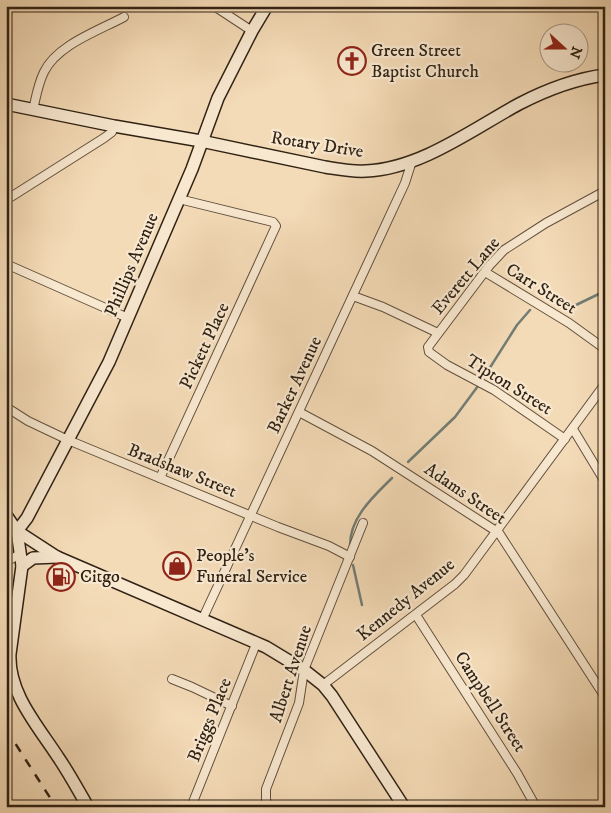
<svg xmlns="http://www.w3.org/2000/svg" width="611" height="813" viewBox="0 0 611 813" font-family="'IM FELL DW Pica',serif">
<style>
.lines{fill:none;stroke-linecap:round;stroke-linejoin:round}
.stream{stroke:#727d75;stroke-width:2.5}
.street-casing{stroke:#61503d;stroke-width:10}
.secondary-casing{stroke:#302214;stroke-width:14}
.street{stroke:#f8e8d0;stroke-width:8}
.secondary{stroke:#f8e8d0;stroke-width:11}
.rail{stroke:#302214;stroke-width:2.5;stroke-dasharray:9 9;stroke-linecap:butt}
.labels{text-anchor:middle;dominant-baseline:central;stroke-width:4.5;stroke-linejoin:round;paint-order:stroke}
.poi-label{font-size:18px;fill:#302214;stroke:#f8e8d0;text-anchor:start}
.street-label{font-size:18px;fill:#302214;stroke:#f8e8d0}
</style>
<rect width="100%" height="100%" fill="#f4dbb7"/>
<filter id="stains"><feTurbulence type="fractalNoise" baseFrequency=".004" numOctaves="4"/><feColorMatrix values="0 0 0 0 .2 0 0 0 0 .09 0 0 0 0 .02 0 0 0 .5 -.17"/></filter>
<radialGradient id="worn" r=".72"><stop offset=".6" stop-color="#630" stop-opacity="0"/><stop offset="1" stop-color="#630" stop-opacity=".3"/></radialGradient>
<g class="lines">
<g class="stream">
<polyline points="564,304 576,305 605,291"/>
<polyline points="484,377 517,325 530,310"/>
<polyline points="408,462 455,417 478,386"/>
<path d="M350,545C350,517 374,496 392,478"/>
<polyline points="353,565 362,605"/>
</g>
<defs>
<g id="street">
<polyline points="214,6 252,31"/>
<path d="M33,110C36,97 38,84 44,72C57,45 98,31 124,17"/>
<polyline points="6,200 104,138 112,132 114,126"/>
<polyline points="6,264 128,318"/>
<polyline points="485,272 569,323 605,349"/>
<polyline points="353,296 383,307 438,333"/>
<polyline points="6,407 28,421 68,440 278,527 329,546 350,557"/>
<polyline points="299,412 372,451 499,533 605,697"/>
<polyline points="573,429 605,482"/>
<polyline points="565,439 494,390 447,365 429,352 428,347 489,266 504,250 546,223 605,191"/>
<polyline points="160,478 276,226 273,222 179,199"/>
<polyline points="6,562 20,554"/>
<polyline points="416,615 517,773 536,807"/>
<polyline points="202,620 405,183 412,161"/>
<polyline points="172,679 192,687 232,706"/>
<polyline points="323,685 455,584 464,575 605,384"/>
<polyline points="191,807 256,644"/>
<polyline points="269,807 266,800 266,789 299,703 304,670 363,523"/>
</g>
<g id="secondary">
<path d="M6,104L114,126L201,141L325,167C338,169 352,172 366,171C420,169 473,129 519,104C546,90 574,79 605,75"/>
<polyline points="6,515 17,531 57,557 266,647 304,670 323,685 332,696 404,807"/>
<polyline points="17,531 27,518 109,362 192,169 218,98 252,31 267,6"/>
<path d="M17,531L22,566L10,654C8,693 38,726 58,757C69,773 78,790 88,807"/>
<polyline points="22,566 33,558 57,557"/>
</g>
</defs>
<use href="#street" class="street-casing"/>
<use href="#secondary" class="secondary-casing"/>
<use href="#street" class="street"/>
<use href="#secondary" class="secondary"/>
<polyline class="rail" points="6,729 56,807"/>
</g>
<defs>
<symbol id="church-ring" viewBox="-11 -11 22 22"><circle r="9.5" fill="#f8e8d0" stroke="#8f2418" stroke-width="1.5"/><path d="M-1.2-6h2.4v3.5h3.3v2.4h-3.3V6h-2.4V-.1h-3.3v-2.4h3.3Z" fill="#8f2418"/></symbol>
<symbol id="shop-ring" viewBox="-11 -11 22 22"><circle r="9.5" fill="#f8e8d0" stroke="#8f2418" stroke-width="1.5"/><path d="M-5-2.5h2.3a2.7 3.5 0 0 1 5.4 0H5L5.5 6h-11ZM-1.5-2.5h3a1.5 2.3 0 0 0-3 0Z" fill="#8f2418"/></symbol>
<symbol id="fuel-ring" viewBox="-11 -11 22 22"><circle r="9.5" fill="#f8e8d0" stroke="#8f2418" stroke-width="1.5"/><path d="M-5.5-6h7V0h2V4h1.3V-2.5L3-4.5l.8-.8L6-3V5H2.5V1h-1V6h-7ZM-4.2-4.7v3.2H.2V-4.7Z" fill="#8f2418"/></symbol>
</defs>
<g fill-rule="evenodd">
<use href="#church-ring" x="336" y="45" width="32" height="32"/>
<use href="#shop-ring" x="161" y="550" width="32" height="32"/>
<use href="#fuel-ring" x="45" y="561" width="32" height="32"/>
</g>
<g class="labels">
<g class="poi-label">
<text x="371" y="51">Green Street<tspan x="371" dy="21">Baptist Church</tspan></text>
<text x="196" y="556">People's<tspan x="196" dy="21">Funeral Service</tspan></text>
<text x="80" y="577">Citgo</text>
</g>
<g class="street-label">
<text transform="translate(317 145) rotate(9)">Rotary Drive</text>
<text transform="translate(132 265) rotate(-67)">Phillips Avenue</text>
<text transform="translate(466 276) rotate(-50)">Everett Lane</text>
<text transform="translate(541 289) rotate(32)">Carr Street</text>
<text transform="translate(205 346) rotate(-65)">Pickett Place</text>
<text transform="translate(295 385) rotate(-65)">Barker Avenue</text>
<text transform="translate(509 385) rotate(32)">Tipton Street</text>
<text transform="translate(182 471) rotate(22)">Bradshaw Street</text>
<text transform="translate(465 494) rotate(34)">Adams Street</text>
<text transform="translate(406 600) rotate(-39)">Kennedy Avenue</text>
<text transform="translate(291 674) rotate(-72)">Albert Avenue</text>
<text transform="translate(490 702) rotate(57)">Campbell Street</text>
<text transform="translate(210 720) rotate(-68)">Briggs Place</text>
</g>
</g>
<rect width="611" height="813" fill="none" stroke="#f4dbb7" stroke-width="25"/>
<rect x="8" y="8" width="596" height="798" fill="none" stroke="#302214" stroke-width="2.5"/>
<rect x="12" y="12" width="586" height="788" fill="none" stroke="#302214"/>
<g transform="translate(564 48) rotate(111)"><circle r="24" fill="#f8e8d0" stroke="#a89985"/>
<path d="M0-4L9 19L0 12L-9 19Z" fill="#8f2418"/>
<text y="-8" font-size="14" font-weight="bold" text-anchor="middle" fill="#302214">N</text>
</g>
<rect width="100%" height="100%" filter="url(#stains)"/>
<rect width="100%" height="100%" fill="url(#worn)"/>
</svg>
